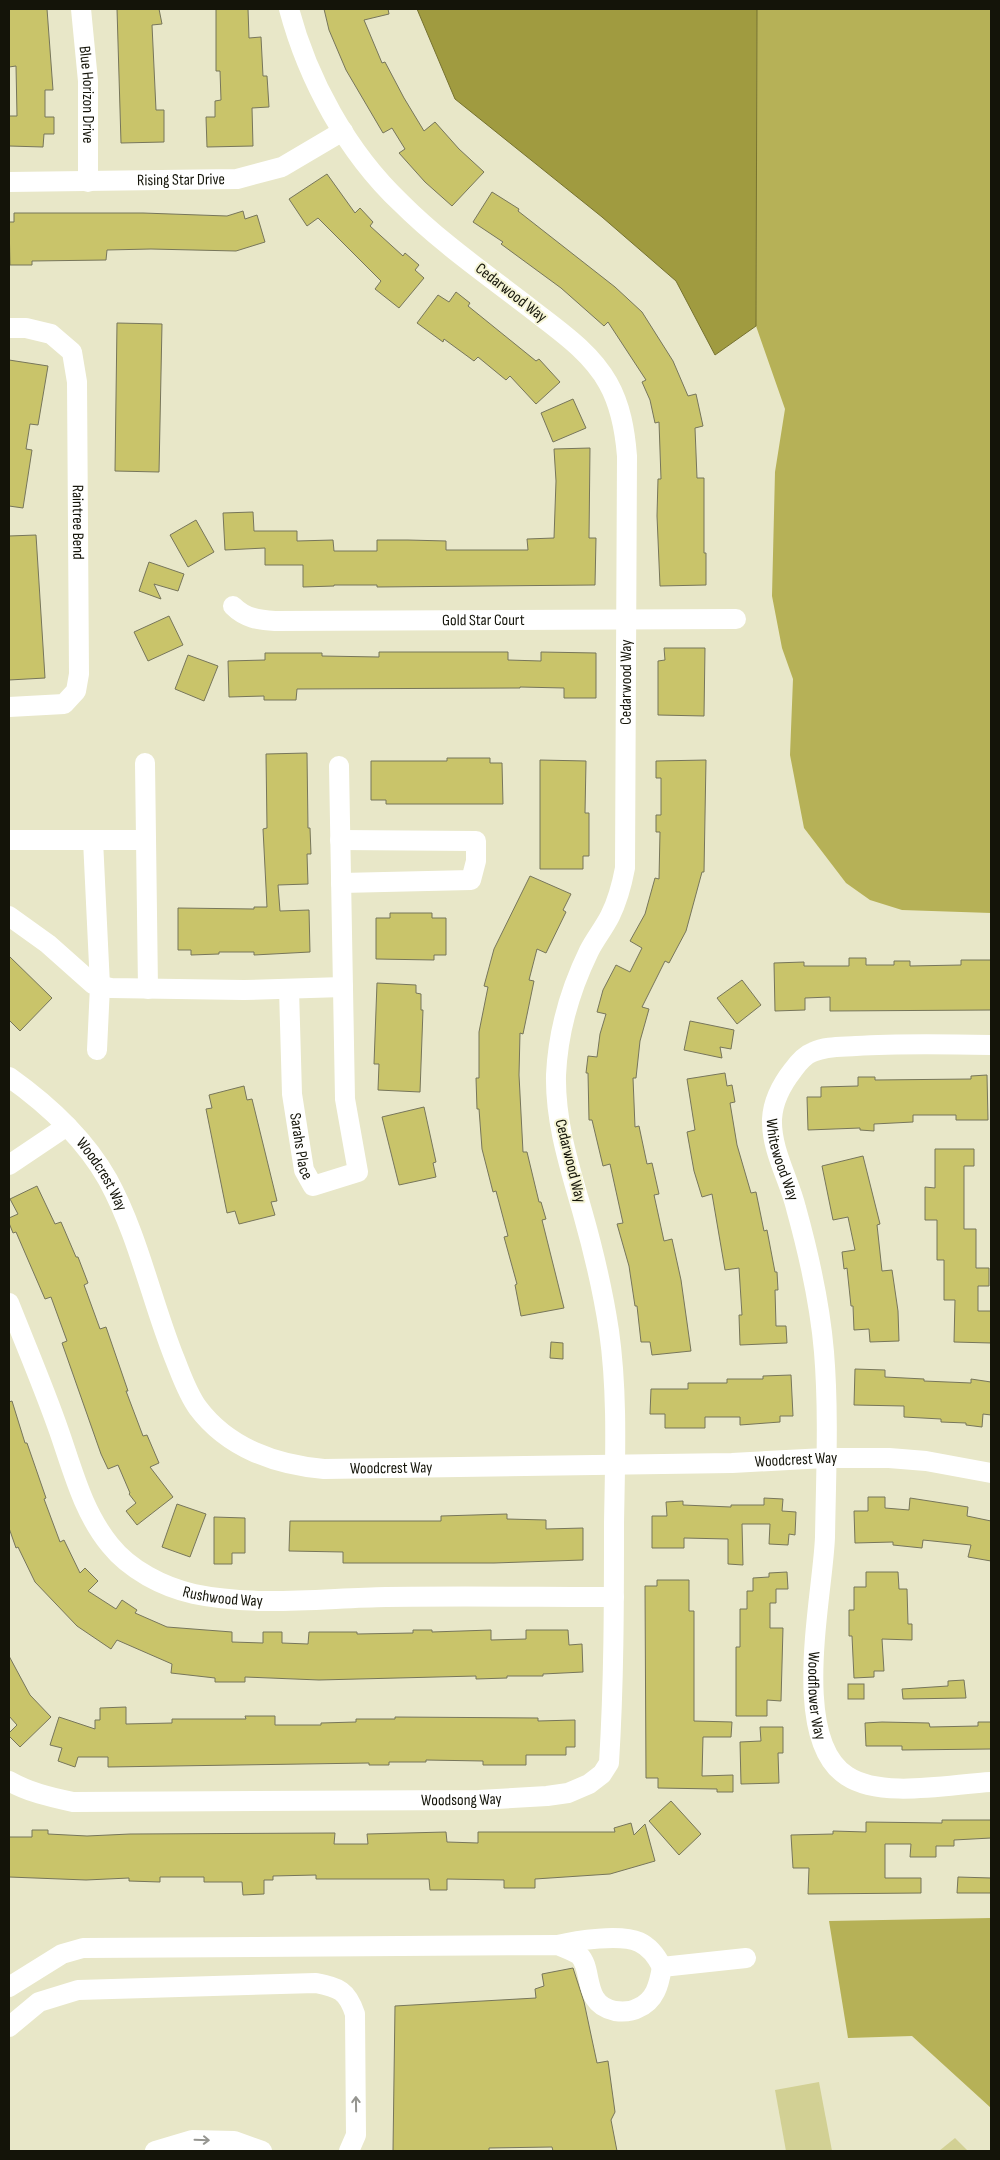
<svg xmlns="http://www.w3.org/2000/svg" width="1000" height="2160" viewBox="0 0 1000 2160" font-family="'Sofia Sans Condensed',sans-serif">
<style>
.green{fill:#d2d094}
.forest{fill:#b6b157}
.water{fill:#a09b40;stroke:#767230}
.building{fill:#c9c46a;stroke:#77765b}
.lines{fill:none;stroke-linecap:round;stroke-linejoin:round}
.minor{stroke:#fff;stroke-width:20}
.oneway{stroke:#959590}
.labels{text-anchor:middle;dominant-baseline:central;stroke-width:4;stroke-linejoin:round;paint-order:stroke}
.street-label{font-size:16px;fill:#141409;stroke:#f5f4d5}
</style>
<rect width="100%" height="100%" fill="#e8e7c8"/>
<g class="green">
<polygon points="819,2082 832,2151 786,2151 775,2090"/>
<polygon points="955,2138 968,2151 939,2151"/>
</g>
<g class="forest">
<polygon points="757,9 991,9 991,913 902,910 870,900 846,883 804,828 790,755 793,679 782,648 772,596 775,472 785,409 756,326"/>
<polygon points="991,1918 991,2108 912,2036 848,2038 829,1921"/>
</g>
<polygon class="water" points="417,9 757,9 756,326 715,355 676,281 602,217 455,99"/>
<g class="building">
<polygon points="9,9 47,9 53,90 45,90 45,117 54,117 54,134 44,134 43,147 9,146 9,116 17,116 16,66 9,67"/>
<polygon points="117,9 159,9 162,24 152,25 156,110 164,110 164,142 121,143"/>
<polygon points="216,9 248,9 249,38 261,37 263,76 267,76 269,107 252,108 253,146 207,147 206,117 215,117 215,101 221,100 220,71 216,71"/>
<polygon points="324,9 388,9 389,14 364,20 382,63 385,62 404,98 424,131 435,122 459,149 484,172 452,206 425,182 399,153 405,149 392,128 383,133 346,70 329,30"/>
<polygon points="327,174 355,213 360,208 373,222 370,226 403,256 405,253 419,265 415,270 424,278 399,308 375,289 381,281 318,218 307,226 289,199"/>
<polygon points="492,192 519,209 518,211 615,287 642,312 673,361 688,396 696,394 703,426 695,428 697,478 704,478 704,553 706,553 706,585 660,586 657,516 658,479 661,479 659,422 655,423 650,400 642,382 646,380 608,322 604,326 561,288 501,244 503,242 473,222"/>
<polygon points="243,211 245,219 257,215 265,242 236,251 151,249 107,250 106,260 32,261 32,265 10,265 9,222 14,222 14,213 143,213 227,216"/>
<polygon points="456,292 470,303 468,306 536,361 539,359 560,382 536,404 510,376 506,380 478,357 474,361 444,339 443,342 417,323 438,295 449,302"/>
<polygon points="117,323 162,324 159,472 115,471"/>
<polygon points="9,360 48,366 38,425 30,424 26,449 32,450 23,508 9,506"/>
<polygon points="573,399 586,428 553,442 541,413"/>
<polygon points="590,448 589,538 596,538 595,585 377,587 377,585 334,585 334,586 303,587 303,565 265,565 265,548 225,550 223,513 253,512 254,531 297,531 297,541 333,540 334,551 377,551 377,540 408,540 446,541 446,550 528,550 527,539 554,538 556,481 554,449"/>
<polygon points="196,520 214,552 188,567 170,535"/>
<polygon points="36,535 45,678 9,680 9,536"/>
<polygon points="149,562 184,574 178,591 154,584 161,599 139,591"/>
<polygon points="169,616 183,645 148,661 134,632"/>
<polygon points="664,648 705,648 704,716 658,715 658,661 665,660"/>
<polygon points="379,652 508,652 508,660 541,661 541,652 596,653 596,698 564,698 564,688 520,687 520,688 297,689 296,700 264,700 264,696 229,697 228,661 265,660 265,653 322,653 322,656 379,657"/>
<polygon points="188,655 218,666 204,701 175,689"/>
<polygon points="307,753 308,828 310,828 311,854 307,854 308,884 278,885 280,911 309,910 310,952 254,955 254,952 219,952 219,954 191,955 191,950 178,950 178,908 254,909 254,907 267,907 263,829 267,828 266,754"/>
<polygon points="447,758 490,758 490,763 502,763 503,804 386,804 386,800 371,800 371,761 447,761"/>
<polygon points="540,760 586,761 585,813 589,813 589,856 583,856 583,869 540,869"/>
<polygon points="706,760 704,872 702,872 686,931 669,963 665,961 642,1007 649,1009 640,1041 636,1078 633,1078 635,1127 639,1126 647,1164 652,1163 659,1194 654,1195 664,1241 672,1239 681,1280 691,1351 652,1355 650,1342 641,1342 637,1306 635,1306 629,1266 617,1224 623,1223 610,1164 603,1166 592,1120 589,1120 588,1073 586,1073 588,1056 597,1057 600,1034 606,1014 597,1012 603,990 616,965 630,972 642,948 630,941 645,914 655,878 659,879 660,832 656,832 656,815 661,815 661,778 656,778 656,761"/>
<polygon points="530,876 571,894 563,910 566,912 546,953 537,949 529,980 534,981 523,1034 520,1033 519,1075 523,1152 527,1152 539,1202 541,1202 546,1219 542,1220 564,1308 521,1316 515,1285 517,1284 504,1237 508,1236 496,1191 493,1192 482,1149 479,1109 477,1109 476,1078 479,1078 479,1032 488,987 484,986 494,949"/>
<polygon points="390,913 432,913 432,918 446,918 446,955 434,955 434,960 376,959 376,918 390,918"/>
<polygon points="9,956 52,998 20,1031 9,1020"/>
<polygon points="849,958 866,958 866,965 894,965 894,961 910,961 910,966 961,965 961,960 991,960 991,1010 830,1011 830,997 805,998 805,1010 775,1011 774,963 804,962 804,966 849,966"/>
<polygon points="742,980 761,1005 737,1024 717,998"/>
<polygon points="377,983 416,985 416,993 421,994 421,1010 423,1010 420,1092 378,1090 379,1064 374,1064"/>
<polygon points="690,1021 734,1030 731,1049 720,1047 722,1058 684,1050"/>
<polygon points="725,1073 727,1086 732,1085 735,1102 730,1103 737,1145 751,1193 756,1192 764,1231 767,1230 775,1272 777,1272 778,1290 775,1290 776,1326 786,1326 787,1343 740,1345 739,1315 742,1315 739,1268 725,1270 712,1194 702,1197 694,1171 687,1132 695,1130 687,1079"/>
<polygon points="987,1075 988,1120 956,1120 956,1115 913,1115 913,1122 874,1124 874,1131 860,1130 860,1128 808,1130 807,1097 821,1097 821,1087 858,1086 858,1077 875,1077 875,1080 971,1079 971,1076"/>
<polygon points="244,1086 247,1100 252,1099 277,1201 271,1202 275,1215 239,1224 235,1211 227,1213 206,1109 212,1108 209,1095"/>
<polygon points="424,1107 436,1162 433,1163 436,1177 399,1185 382,1117"/>
<polygon points="935,1149 974,1149 974,1166 964,1166 964,1229 976,1229 976,1268 989,1268 989,1286 978,1286 978,1311 991,1311 991,1343 954,1342 955,1300 944,1300 944,1260 937,1260 937,1220 925,1220 925,1187 935,1188"/>
<polygon points="863,1156 880,1224 877,1225 882,1271 892,1270 898,1311 899,1341 870,1342 869,1329 854,1330 853,1306 851,1306 847,1268 844,1269 842,1252 855,1250 848,1217 833,1220 822,1166"/>
<polygon points="37,1186 55,1224 61,1222 76,1257 78,1257 88,1283 84,1285 100,1329 106,1327 128,1391 126,1391 143,1436 147,1435 159,1463 150,1467 173,1497 137,1525 126,1511 136,1503 129,1494 130,1493 118,1465 108,1469 101,1454 62,1343 67,1341 51,1297 45,1299 16,1232 13,1233 9,1223 9,1218 18,1214 10,1199"/>
<polygon points="551,1342 563,1343 563,1359 550,1358"/>
<polygon points="855,1369 885,1370 885,1377 924,1379 924,1381 971,1383 971,1379 991,1382 991,1415 983,1414 982,1427 966,1425 966,1423 941,1422 941,1419 904,1417 904,1406 854,1405"/>
<polygon points="791,1375 793,1416 780,1416 780,1422 740,1425 740,1417 705,1417 705,1428 665,1428 665,1414 650,1414 651,1389 688,1389 688,1383 727,1383 727,1379 763,1379 763,1376"/>
<polygon points="12,1401 25,1443 27,1443 46,1498 44,1499 60,1542 64,1540 80,1573 85,1568 98,1581 88,1591 116,1609 122,1600 137,1610 135,1613 167,1627 232,1632 232,1642 263,1643 263,1632 282,1632 282,1643 308,1644 309,1632 357,1632 357,1634 413,1633 413,1630 432,1630 432,1632 491,1630 491,1640 526,1639 526,1630 568,1630 569,1645 582,1644 583,1672 543,1674 543,1676 507,1676 507,1678 476,1679 476,1676 319,1680 245,1677 245,1682 215,1682 215,1678 171,1673 172,1664 117,1640 111,1649 77,1626 35,1582 18,1547 16,1548 9,1528 9,1402"/>
<polygon points="868,1497 885,1497 885,1508 909,1510 910,1498 968,1507 967,1516 991,1521 991,1561 968,1557 971,1545 923,1540 922,1548 893,1545 893,1542 855,1543 854,1511 868,1511"/>
<polygon points="764,1498 783,1499 782,1511 796,1512 795,1535 789,1534 788,1545 769,1544 770,1524 742,1524 743,1565 728,1564 728,1539 684,1538 684,1548 652,1548 652,1516 667,1516 666,1502 683,1501 683,1505 731,1507 731,1505 764,1505"/>
<polygon points="177,1504 206,1514 190,1557 162,1547"/>
<polygon points="507,1514 507,1519 546,1520 546,1529 583,1528 583,1560 494,1563 343,1563 343,1552 289,1551 290,1521 441,1521 441,1516"/>
<polygon points="214,1517 245,1518 245,1553 232,1553 232,1564 214,1564"/>
<polygon points="787,1572 788,1589 776,1589 776,1603 770,1603 770,1628 783,1628 781,1701 767,1700 767,1716 736,1716 736,1647 740,1647 740,1609 747,1609 747,1591 753,1591 753,1578 769,1577 769,1573"/>
<polygon points="866,1572 898,1572 899,1589 907,1589 908,1624 912,1624 912,1640 882,1639 884,1671 874,1671 874,1677 854,1678 852,1636 849,1636 849,1610 854,1610 854,1587 866,1587"/>
<polygon points="657,1580 689,1580 689,1611 694,1611 694,1721 732,1722 731,1737 703,1737 702,1776 733,1775 733,1792 717,1792 717,1789 658,1788 658,1778 646,1778 645,1586 657,1586"/>
<polygon points="9,1656 30,1695 51,1717 20,1747 9,1736 9,1733 17,1725 9,1716"/>
<polygon points="964,1680 966,1698 903,1699 902,1689 948,1686 948,1681"/>
<rect x="848" y="1684" width="16" height="15"/>
<polygon points="126,1707 126,1724 172,1723 172,1719 246,1719 245,1716 275,1716 275,1725 321,1725 321,1723 356,1722 356,1719 395,1719 395,1717 538,1718 538,1721 575,1720 575,1747 566,1747 566,1755 526,1755 526,1765 483,1765 483,1761 426,1760 426,1762 389,1762 389,1765 369,1765 369,1763 108,1767 108,1757 78,1757 75,1767 58,1761 62,1748 50,1745 59,1717 95,1729 95,1720 100,1720 100,1708"/>
<polygon points="882,1722 929,1723 930,1727 978,1726 978,1722 991,1722 991,1749 902,1750 902,1746 866,1746 865,1723"/>
<polygon points="760,1727 783,1727 783,1753 778,1753 779,1783 741,1784 740,1742 761,1741"/>
<polygon points="671,1801 701,1834 679,1855 649,1821"/>
<polygon points="942,1820 991,1820 991,1838 954,1840 954,1846 936,1846 936,1857 910,1857 911,1844 885,1844 885,1878 921,1878 921,1893 808,1894 809,1868 793,1868 791,1835 833,1834 833,1831 866,1832 866,1822 942,1823"/>
<polygon points="631,1823 634,1835 645,1824 655,1861 610,1874 535,1879 535,1888 504,1888 504,1880 447,1879 447,1890 430,1890 429,1879 316,1879 316,1875 273,1876 273,1880 264,1880 264,1894 243,1895 242,1882 204,1882 204,1877 160,1877 160,1882 129,1881 129,1878 86,1880 9,1877 9,1837 32,1837 32,1830 48,1830 48,1834 87,1836 130,1834 335,1833 334,1844 368,1844 367,1834 446,1832 447,1842 478,1843 478,1832 615,1832 614,1828"/>
<polygon points="958,1877 991,1878 991,1893 957,1893"/>
<polygon points="573,1968 584,2002 597,2063 608,2061 615,2112 611,2120 617,2151 553,2151 552,2147 489,2148 489,2151 393,2151 395,2006 536,1998 535,1989 544,1986 542,1974"/>
</g>
<g class="lines">
<g class="minor">
<path id="s1" d="M81,9L88,81V182"/>
<path id="s2" d="M9,182L237,179L282,167L343,131"/>
<path id="s3" d="M9,328H26L51,334L72,352L77,382L79,674L76,691L64,704L9,707"/>
<path id="s4" d="M233,606C245,618 258,620 275,621L736,619"/>
<polyline points="145,763 148,989"/>
<polyline points="9,840 146,840"/>
<polyline points="93,840 100,986 97,1050"/>
<polyline points="340,840 476,841 476,861 471,880 341,883"/>
<polyline points="9,916 48,944 93,984 111,988 244,990 343,987"/>
<path id="s5" d="M289,989L292,1094L304,1170L313,1186L358,1172L345,1099L339,766"/>
<path id="s6" d="M991,1045C946,1044 901,1043 856,1046C842,1047 826,1046 813,1052C805,1055 798,1063 793,1070C782,1084 773,1101 772,1119C771,1150 789,1179 796,1208C809,1255 820,1304 824,1352C829,1413 826,1475 825,1537C823,1595 789,1739 847,1776C882,1799 950,1784 991,1782"/>
<path id="s7" d="M9,1077C47,1104 85,1139 108,1180C138,1235 151,1299 174,1357C181,1374 187,1393 198,1408C228,1448 276,1465 324,1469L732,1463L825,1458H889L926,1461L991,1473"/>
<polyline points="9,1165 67,1126"/>
<path id="s8" d="M9,1303C26,1346 44,1388 59,1431C73,1471 83,1512 110,1545C130,1570 163,1587 194,1594C256,1607 323,1598 386,1597C462,1596 538,1597 614,1597"/>
<path id="s9" d="M9,1781C28,1792 50,1797 73,1802L479,1800L547,1796L568,1793L589,1784L602,1774L609,1763C614,1683 614,1603 614,1524C615,1460 618,1394 609,1331C603,1291 594,1253 583,1214C570,1168 555,1123 556,1075C558,1032 570,990 589,951C595,939 604,928 610,916C618,900 622,884 625,868L627,456C625,431 621,406 608,383C590,351 558,330 530,308C486,274 440,242 401,203C347,152 308,80 289,9"/>
<path d="M558,1945C577,1940 621,1934 639,1942C650,1947 657,1957 662,1967"/>
<path d="M9,1987L62,1954L83,1948L558,1945C564,1948 574,1951 579,1955C594,1969 581,2004 615,2011C623,2012 631,2012 638,2008C655,2001 659,1985 662,1967L746,1958"/>
<path d="M9,2027L39,2002L78,1990L316,1983C339,1988 347,1990 355,2014L356,2135L349,2151"/>
<polyline points="155,2151 192,2140 234,2141 262,2151"/>
</g>
</g>
<defs><path id="oneway-shaft" d="M-6 0H5M1.5-3L5.5 0L1.5 3" fill="none" stroke-width="1.6" stroke-linecap="round" stroke-linejoin="round" transform="scale(1.25)"/></defs>
<g class="oneway">
<use href="#oneway-shaft" transform="translate(356 2104) rotate(-91)"/>
<use href="#oneway-shaft" transform="translate(202 2140) rotate(2)"/>
</g>
<g class="labels">
<g class="street-label">
<text stroke="none"><textPath href="#s1" startOffset="86">Blue Horizon Drive</textPath></text>
<text stroke="none"><textPath href="#s2" startOffset="172">Rising Star Drive</textPath></text>
<text transform="translate(511 293) rotate(38)">Cedarwood Way</text>
<text stroke="none"><textPath href="#s3" startOffset="241">Raintree Bend</textPath></text>
<text stroke="none"><textPath href="#s4" startOffset="254">Gold Star Court</textPath></text>
<text stroke="none"><textPath href="#s9" startOffset="1716">Cedarwood Way</textPath></text>
<text stroke="none"><textPath href="#s5" startOffset="158">Sarahs Place</textPath></text>
<text stroke="none"><textPath href="#s6" startOffset="302">Whitewood Way</textPath></text>
<text transform="translate(570 1161) rotate(76)">Cedarwood Way</text>
<text stroke="none"><textPath href="#s7" startOffset="136">Woodcrest Way</textPath></text>
<text stroke="none"><textPath href="#s7" startOffset="1006">Woodcrest Way</textPath></text>
<text stroke="none"><textPath href="#s7" startOffset="601">Woodcrest Way</textPath></text>
<text stroke="none"><textPath href="#s8" startOffset="391">Rushwood Way</textPath></text>
<text stroke="none"><textPath href="#s6" startOffset="844">Woodflower Way</textPath></text>
<text stroke="none"><textPath href="#s9" startOffset="456">Woodsong Way</textPath></text>
</g>
</g>
<rect width="1000" height="2160" fill="none" stroke="#141409" stroke-width="20"/>
</svg>
